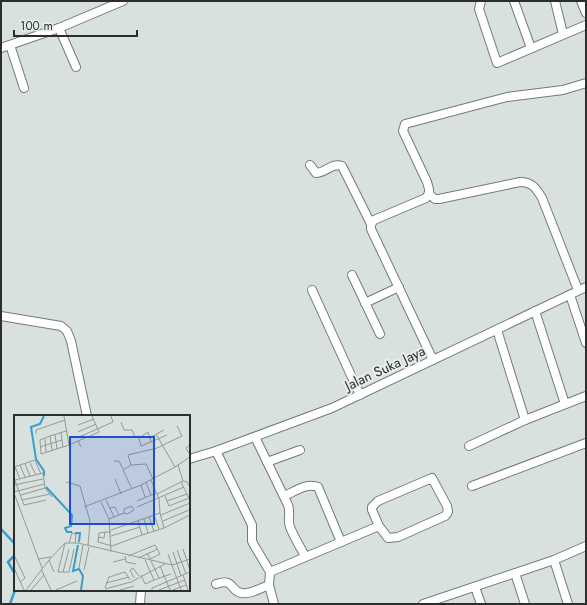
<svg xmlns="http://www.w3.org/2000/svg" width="587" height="605" viewBox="0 0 587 605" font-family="Jost,sans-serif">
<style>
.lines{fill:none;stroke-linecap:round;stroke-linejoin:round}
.stream{stroke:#379ecc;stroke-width:2.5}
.street-casing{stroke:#737a78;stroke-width:10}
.street{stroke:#fff;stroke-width:8}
.labels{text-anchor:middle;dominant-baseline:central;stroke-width:4;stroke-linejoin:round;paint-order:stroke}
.street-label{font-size:14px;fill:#2b2e2d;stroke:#e7eeeb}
.inset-river{fill:none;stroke:#379ecc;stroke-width:2}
.inset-road{fill:none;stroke:#939997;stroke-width:1}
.view{fill:#1d4ed8;fill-opacity:0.15;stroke:#1d4ed8;stroke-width:2}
.inset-edge{fill:none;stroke:#2b2e2d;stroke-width:2}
</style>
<rect width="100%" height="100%" fill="#d9e1de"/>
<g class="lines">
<g class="stream">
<polyline points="1,529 15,544"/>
<polyline points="15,555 8,562 15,574"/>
<polyline points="10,604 15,590"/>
</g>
<defs>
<g id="street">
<polyline points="481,1 479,9 497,63 586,25"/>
<polyline points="514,1 531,48"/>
<polyline points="555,1 563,34"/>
<polyline points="581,1 586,13"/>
<polyline points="59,28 123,1"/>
<polyline points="10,45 24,88"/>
<polyline points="1,48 59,28 76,67"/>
<path d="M310,165L316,173C325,173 333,162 342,166L371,224"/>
<path d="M429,194L435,199H439L520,182C532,182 536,188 542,198L578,290"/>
<polyline points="352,275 380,334"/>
<polyline points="312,290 360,395"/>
<polyline points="570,295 586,343"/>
<polyline points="365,303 399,287"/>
<polyline points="535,311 565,404"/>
<polyline points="1,316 61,326 67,331 71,341 87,416"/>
<polyline points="497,330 525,420"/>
<path d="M433,360L371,229V224L374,220L426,198C431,192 429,189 427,182L403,131L405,124L507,97L563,90L586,83"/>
<path d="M255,437L288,505C291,513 287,519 290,527C294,537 300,547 305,556"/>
<polyline points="469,446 525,420 586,396"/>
<polyline points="216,451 252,525 252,541 254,545 270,572"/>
<polyline points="189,459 216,451 332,408 586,287"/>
<polyline points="267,462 300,450"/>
<polyline points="472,486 586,443"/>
<path d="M284,496C294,492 307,482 318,487L341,542"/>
<polyline points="554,560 568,604"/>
<polyline points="515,573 525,604"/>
<path d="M216,584C235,578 229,590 241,593C249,595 261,588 269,585"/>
<polyline points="475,587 481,604"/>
<polyline points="140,604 141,590"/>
<polyline points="274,604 269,585 270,572 379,526 372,510 372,507 378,501 432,478 447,506 448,512 445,516 398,537 388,538 379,526"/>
<polyline points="423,604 554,560 586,546"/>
</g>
</defs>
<use href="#street" class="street-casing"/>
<use href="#street" class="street"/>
</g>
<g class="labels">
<g class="street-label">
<text transform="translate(385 368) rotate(-25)">Jalan Suka Jaya</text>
</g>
</g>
<g transform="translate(14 415)">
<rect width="176" height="176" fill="#d9e1de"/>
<path class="inset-river" d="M30,1L26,9L17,12L22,44L30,56V61M32,72L58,100L57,111L51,113L53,117H58M61,118H66L65,127M64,130L59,156L65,154L69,161L67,175"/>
<path class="inset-road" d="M107,7L110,15H118L121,22L125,21M64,10L80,4M64,17L82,9M47,18L49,32M22,19V15L51,5M142,19L161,52M41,20L43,34M36,21L26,25L27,39L55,30L50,1M65,22L99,7L97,1M135,23L150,15M31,24L32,37M64,26L85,17L78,1M137,27L134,17L125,23L127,31L144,24L153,20M55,30L64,26L67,32M176,30L172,33L176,40M26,32L48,25M38,35L36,21L52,16M100,46H105L109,54M16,48L22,60M11,49L16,61M6,50L11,62M117,50L132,49L139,64M164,50L169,66M0,52L21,45L27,59M1,52L6,64M0,63L10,90L32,85M101,64L107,79M1,65L29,58L31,73L38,82M137,65L145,84L146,98M52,67L66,71L76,106L74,131M132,67L137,80M167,67L176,85M0,70L29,64M127,70L131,82M118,74L109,55L117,50L114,40L143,33L168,21L163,11M0,77L30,69M0,78L28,153M143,79L169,66L173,67L176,72M7,80L31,73M151,81L155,91L175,83M8,85L36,79M92,85L100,102M123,86L142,78M153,86L173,79M87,87L95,104M70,92L127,70L161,52L176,42M123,92L170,72M96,93L101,92L105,100M140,100L145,114M147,100L176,88M135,102L140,116M130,104L134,118M149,106L175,95M150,113L176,100M97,115L146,98L150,113L128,120L124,106M91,117L85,118L84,127L98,131L128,120M97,121L126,112M84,122L90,123L91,117H97M51,128L44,157H55L60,134M55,128L58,118L62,119L61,128M169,134L176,155M163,135L172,159M97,137L95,104L110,98V94L118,91L120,95L113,99L110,98M159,137L167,161M154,139L167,175M0,140L11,163L6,167M111,141L112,147L122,149M114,141L141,130L146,139L136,144L133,138M124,143L144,134M24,144L37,142M35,145L40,157M131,145L140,165L157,159M137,146L145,163M99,147L111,144M146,151L156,175M0,153L10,175M65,153L69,130M27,154L37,175M70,155L75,132M49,157L55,134M127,160L131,169L140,165M169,160L174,175M120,163L116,155L119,153L125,161M92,168L115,162M91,173L95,162L111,157L116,165M91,174L117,167L151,149M12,175L35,145L51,128H64L158,150L176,144M17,175L30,160M42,175L63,166M106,175L120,171M138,175V173L176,157M145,175L171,165M159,175L172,170"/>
<path class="view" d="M56,22H140V109H56Z"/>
<rect width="176" height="176" class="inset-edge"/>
</g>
<rect width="587" height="605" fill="none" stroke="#2b2e2d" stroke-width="4"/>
<path d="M14 30v6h123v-6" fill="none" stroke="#2b2e2d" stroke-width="2"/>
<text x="20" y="30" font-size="12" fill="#2b2e2d" stroke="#e7eeeb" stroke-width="3" paint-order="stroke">100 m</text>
</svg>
